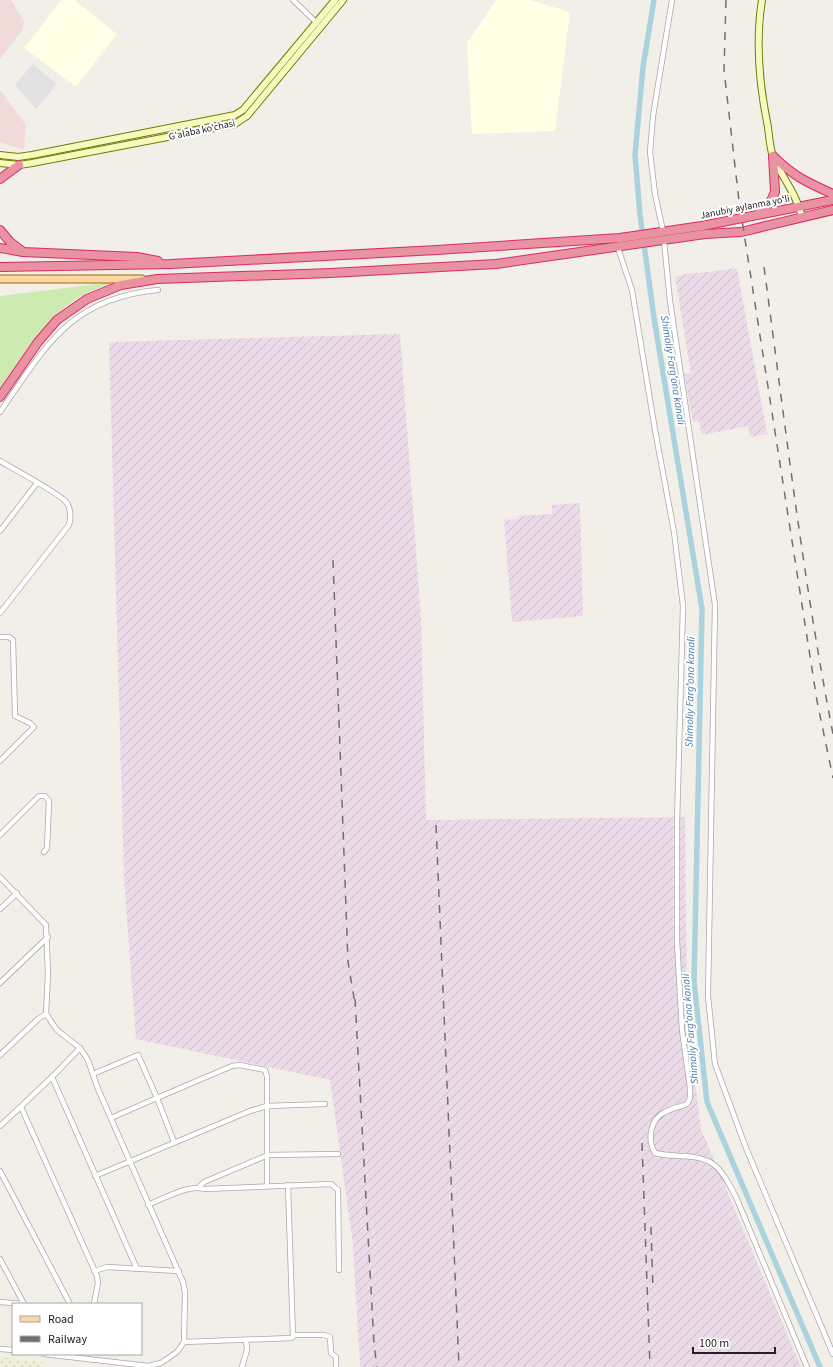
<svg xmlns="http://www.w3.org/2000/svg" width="833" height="1367" viewBox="0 0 833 1367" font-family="'Source Sans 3',sans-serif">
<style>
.commercial{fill:#f2dad9}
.industrial{fill:url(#industrial-furrows)}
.education{fill:#ffffe5}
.farmland{fill:url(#farmland-dots)}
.grass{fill:#cdebb0}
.parking{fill:#e2e2e2}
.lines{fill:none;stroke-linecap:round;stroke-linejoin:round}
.canal{stroke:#aad3df;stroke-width:5.5}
.street-casing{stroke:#a9a9a9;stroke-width:6}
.secondary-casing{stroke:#707d05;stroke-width:8}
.primary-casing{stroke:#a06b00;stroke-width:9}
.highway-casing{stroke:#dc2a67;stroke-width:10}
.street{stroke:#fff;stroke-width:4.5}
.secondary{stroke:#f7fabf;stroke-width:6}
.primary{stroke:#fcd6a4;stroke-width:7}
.highway{stroke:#e892a2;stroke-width:8}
.rail{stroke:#707070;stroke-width:1.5;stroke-dasharray:8 8;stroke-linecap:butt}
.labels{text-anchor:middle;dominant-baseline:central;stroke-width:4;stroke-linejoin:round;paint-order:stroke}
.street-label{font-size:10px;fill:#222;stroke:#fff}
.water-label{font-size:11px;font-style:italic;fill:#4a7aab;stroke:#fff}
</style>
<defs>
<pattern id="industrial-furrows" width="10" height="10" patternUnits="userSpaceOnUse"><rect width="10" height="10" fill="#ebdbe8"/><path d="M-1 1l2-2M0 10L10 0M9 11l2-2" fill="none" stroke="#c9bcc7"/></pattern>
<pattern id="farmland-dots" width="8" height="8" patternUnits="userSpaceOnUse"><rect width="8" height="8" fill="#eef0d5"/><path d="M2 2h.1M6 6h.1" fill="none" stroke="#ccceb7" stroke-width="1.8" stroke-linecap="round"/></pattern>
</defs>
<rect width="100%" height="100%" fill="#f2efe9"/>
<g class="commercial">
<polygon points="0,0 11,0 24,22 23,29 0,59"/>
<polygon points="0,90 26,125 24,150 0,142"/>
</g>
<g class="industrial">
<polygon points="737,268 767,434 750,437 748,426 702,435 699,421 693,422 684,374 691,373 675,277 684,275 684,274 717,271"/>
<polygon points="400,334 421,618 426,820 685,817 687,1021 701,1129 801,1367 360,1367 353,1245 330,1080 136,1039 124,879 109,342"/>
<polygon points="580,503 583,616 512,622 504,520 519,519 518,516 552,514 552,505"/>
</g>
<g class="education">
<polygon points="61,0 75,0 117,34 76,87 24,48"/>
<polygon points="496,0 530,0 570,12 555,131 472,134 467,43"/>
</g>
<polygon class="farmland" points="0,1357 43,1362 42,1367 0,1367"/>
<path class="grass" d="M114,282C102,287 89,291 78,298C43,320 23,355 0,388V296Z"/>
<polygon class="parking" points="33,64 57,84 36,109 15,85"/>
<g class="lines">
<polyline class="canal" points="654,0 643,67 635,155 640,215 654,318 702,609 694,982 707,1102 820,1367"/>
<defs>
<g id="street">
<polyline points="293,0 317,23"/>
<polyline points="663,231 655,194 650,152 653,116 672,0"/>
<polyline points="664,241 670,301 715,605 708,996 715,1064 746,1148 833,1354"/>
<path d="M618,248L632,290L655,430L674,532L683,606L677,823V941L682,1030L690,1088V1098L687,1104C680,1107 672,1108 665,1112C650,1119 647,1140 655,1153C672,1158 698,1153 713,1164C723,1171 730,1186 736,1197L807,1367"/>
<path d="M0,412C46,346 70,298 158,290"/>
<path d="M0,461C12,468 62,495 67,503C71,510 71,518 69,525L0,613"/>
<polyline points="0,531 37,483"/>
<polyline points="0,637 9,637 13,640 15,716 30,723 34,727 0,761"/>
<polyline points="0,835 39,796 45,796 49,801 47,848 44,852"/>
<polyline points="0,877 46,925 48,974 46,1014 57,1030 80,1048 88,1060 98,1089 183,1282 185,1292 184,1342 177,1352 161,1363 148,1366 44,1354"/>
<polyline points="0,909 17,893"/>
<polyline points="0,983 48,937"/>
<polyline points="0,1055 38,1019 46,1014"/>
<polyline points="93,1074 138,1055 157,1098 232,1066 240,1065 265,1070 267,1076 267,1186"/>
<polyline points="52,1077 137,1269"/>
<polyline points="21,1107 97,1276 98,1283 94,1304"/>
<polyline points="111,1118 157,1098 174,1142"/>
<polyline points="0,1126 52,1077 80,1048"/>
<polyline points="0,1171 70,1304"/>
<polyline points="95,1176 250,1111 267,1106 325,1104"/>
<polyline points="199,1187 204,1182 268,1155 338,1154"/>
<path d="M148,1205C162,1199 189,1184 204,1189L331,1184L338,1190L339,1270"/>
<polyline points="0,1259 24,1304"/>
<polyline points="94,1271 107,1267 179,1271"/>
<polyline points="0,1302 24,1304"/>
<polyline points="294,1335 324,1335 330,1337 331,1353 336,1357 336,1367"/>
<polyline points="184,1342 291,1338 293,1337 288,1185"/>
<polyline points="0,1349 13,1350"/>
<polyline points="242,1367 247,1350 246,1340"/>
</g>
<g id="secondary">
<path d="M762,0C755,43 759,84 768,127C769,136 770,148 773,157C782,177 797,195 802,217"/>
<polyline points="0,155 18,157 32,155 235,115 243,110 335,0"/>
<polyline points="0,163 19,165 32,163 235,124 247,116 343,0"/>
</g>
<polyline id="primary" points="0,279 142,279"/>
<g id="highway">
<path d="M773,156C793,176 808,183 833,194"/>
<polyline points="0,179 19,165"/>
<polyline points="758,214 770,203 775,192 773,156"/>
<polyline points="0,230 10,242 22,251"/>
<polyline points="0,248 23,252 137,257 158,261"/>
<polyline points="0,267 171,264 437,250 620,238 702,226 833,200"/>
<polyline points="0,397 38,342 57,320 87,299 121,285 157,279 331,273 496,264 705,234 741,232 833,210"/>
</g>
</defs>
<use href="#street" class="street-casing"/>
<use href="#secondary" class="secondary-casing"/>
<use href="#primary" class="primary-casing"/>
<use href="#highway" class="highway-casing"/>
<use href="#street" class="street"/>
<use href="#secondary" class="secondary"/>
<use href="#primary" class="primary"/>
<use href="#highway" class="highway"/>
<g class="rail">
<polyline points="726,0 724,70 739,201 817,701 833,778"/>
<path d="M764,267C785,423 803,580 833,734"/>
<polyline points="333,560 348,962 355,1004"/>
<polyline points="436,825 459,1367"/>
<polyline points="355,999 374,1344 377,1367"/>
<polyline points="642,1143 650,1367"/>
<polyline points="651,1227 653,1291"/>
</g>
</g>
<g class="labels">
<g class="street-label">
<text transform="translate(202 130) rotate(-12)">G'alaba ko'chasi</text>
<text transform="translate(745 207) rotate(-11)">Janubiy aylanma yoʻli</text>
</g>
<g class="water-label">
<text transform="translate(673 370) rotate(81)">Shimoliy Fargʻona kanali</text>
<text transform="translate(690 692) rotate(-89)">Shimoliy Fargʻona kanali</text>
<text transform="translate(690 1029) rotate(-95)">Shimoliy Fargʻona kanali</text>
</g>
</g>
<rect x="12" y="1303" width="130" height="52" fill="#ffffff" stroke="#a7a7a7"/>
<rect x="20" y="1316" width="20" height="6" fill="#fcd6a4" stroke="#a7a7a7"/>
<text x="48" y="1323" font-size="12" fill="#222222">Road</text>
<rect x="20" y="1336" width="20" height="6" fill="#707070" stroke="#a7a7a7"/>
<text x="48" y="1343" font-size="12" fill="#222222">Railway</text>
<path d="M693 1347v6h82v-6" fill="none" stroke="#222222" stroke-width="2"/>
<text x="699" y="1347" font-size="12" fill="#222222" stroke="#ffffff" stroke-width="3" paint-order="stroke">100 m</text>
</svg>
